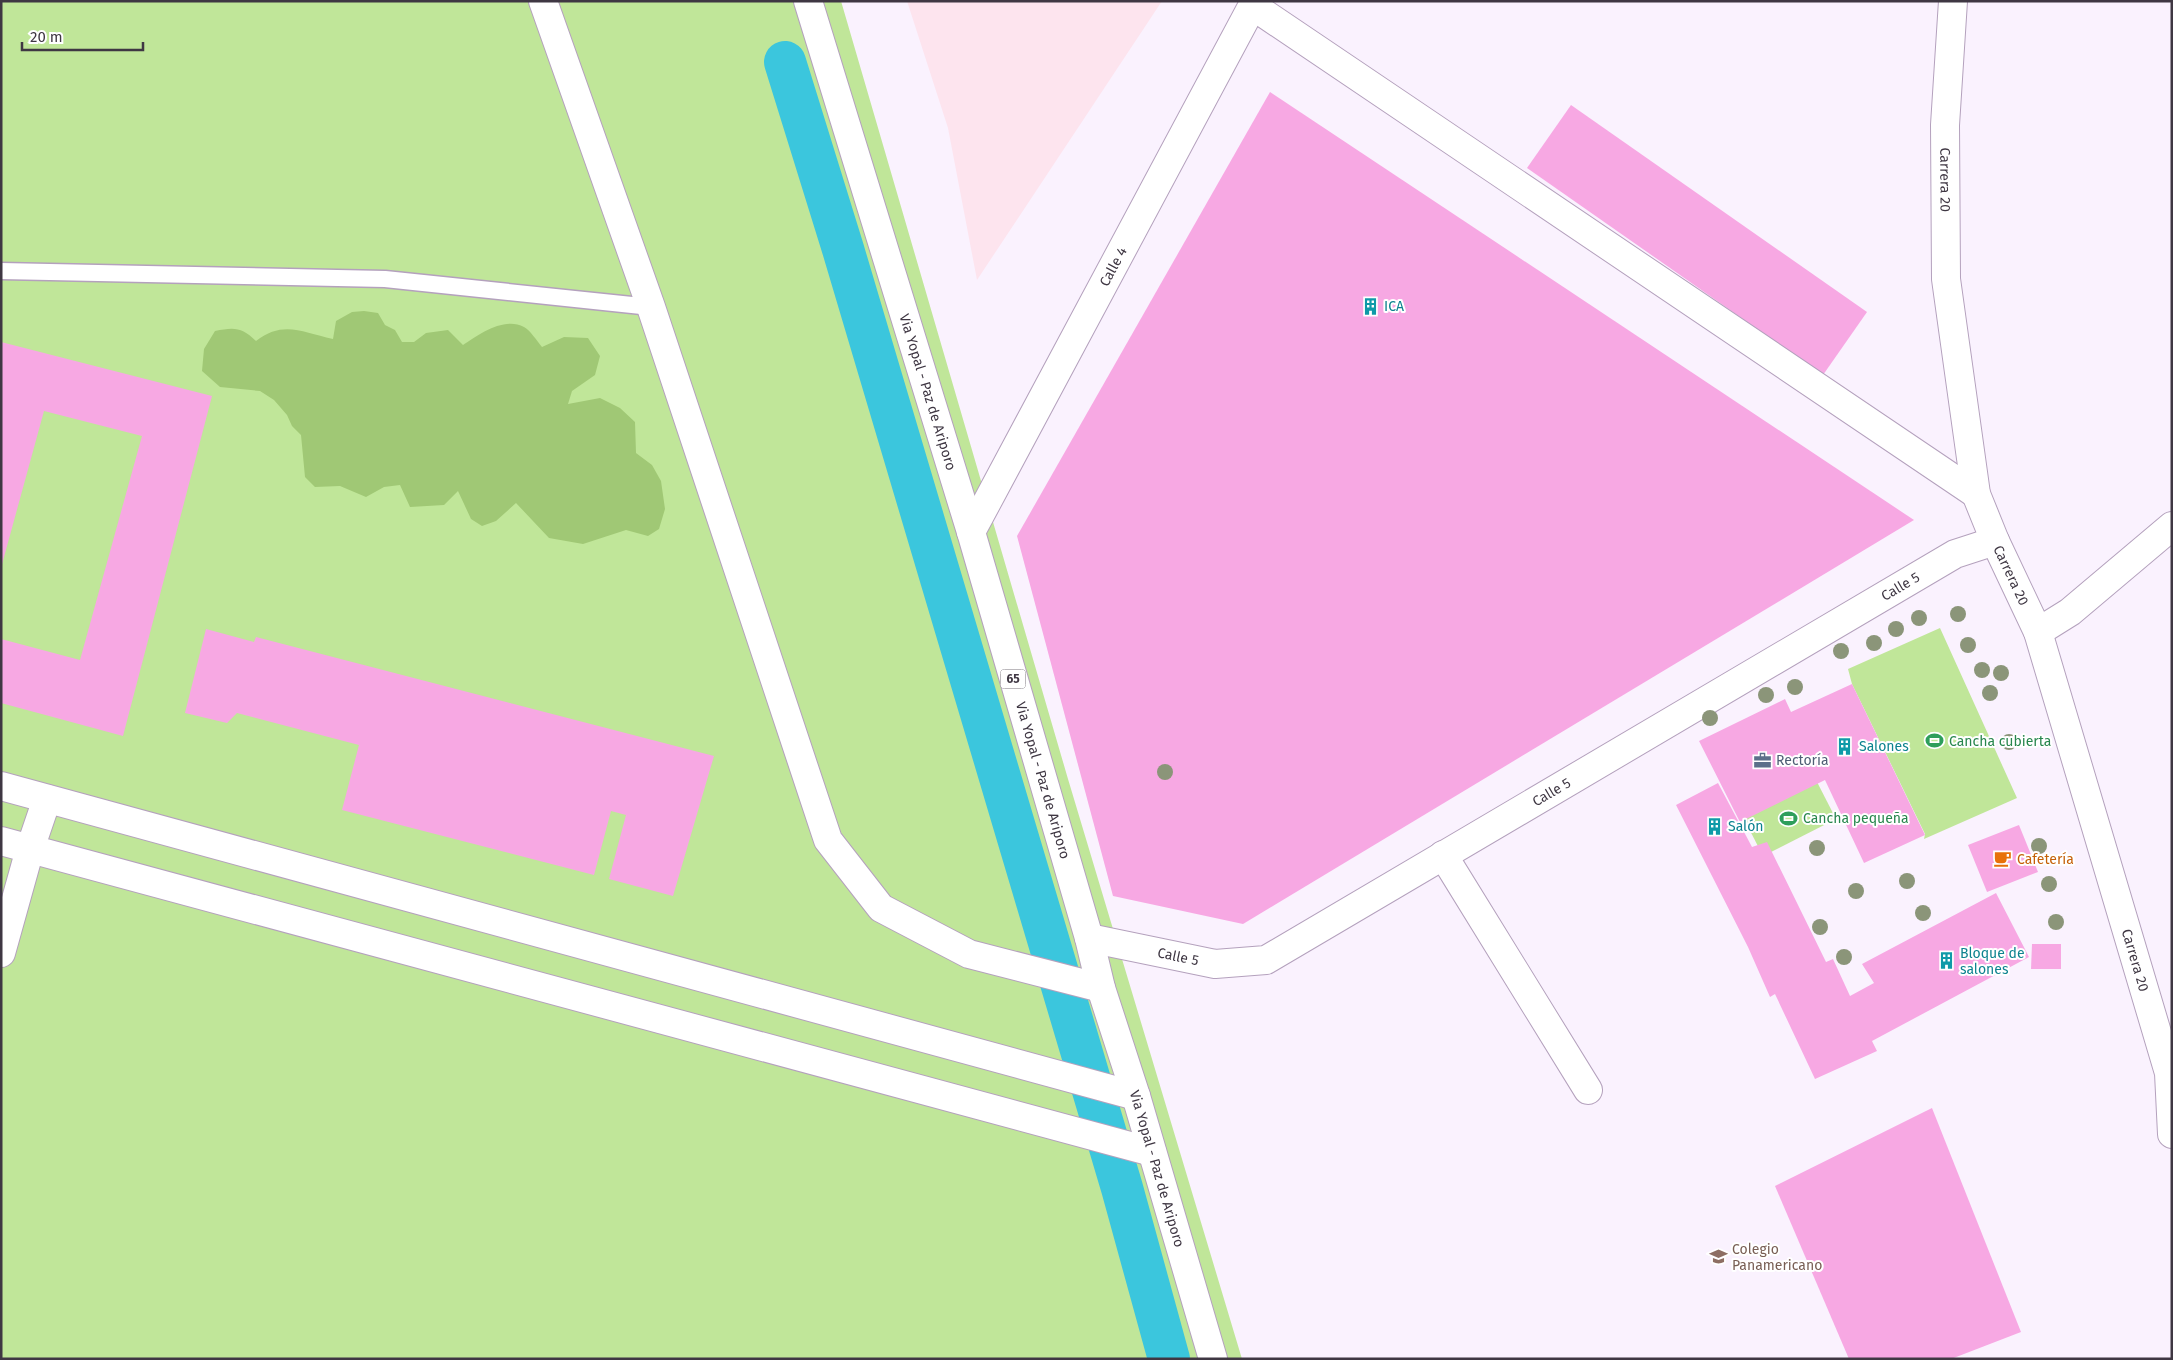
<svg xmlns="http://www.w3.org/2000/svg" width="2173" height="1360" viewBox="0 0 2173 1360" font-family="'Fira Sans',sans-serif">
<style>
.industrial{fill:#fde4ee}
.green{fill:#c0e699}
.forest{fill:#a0c875}
.lines{fill:none;stroke-linecap:round;stroke-linejoin:round}
.canal{stroke:#3bc6dd;stroke-width:42}
.building{fill:#f7a8e3}
.service-casing{stroke:#b4a1bd;stroke-width:19}
.minor-casing{stroke:#b4a1bd;stroke-width:30}
.primary-casing{stroke:#b4a1bd;stroke-width:30}
.service{stroke:#fff;stroke-width:16}
.minor{stroke:#fff;stroke-width:28}
.primary{stroke:#fff;stroke-width:28}
.tree{fill:#8b9579}
.labels{text-anchor:middle;dominant-baseline:central;stroke-width:4;stroke-linejoin:round;paint-order:stroke}
.shield{fill:#fff;stroke:#79737b;stroke-width:1}
.shield-label{font-size:12px;font-weight:bold;fill:#3f3743}
.street-label{font-size:14px;fill:#3f3743;stroke:#fff}
.culture-label{font-size:14px;fill:#0d838f;stroke:#fff;text-anchor:start}
.leisure-label{font-size:14px;fill:#27864d;stroke:#fff;text-anchor:start}
.service-label{font-size:14px;fill:#4e5e75;stroke:#fff;text-anchor:start}
.food-label{font-size:14px;fill:#c56008;stroke:#fff;text-anchor:start}
.education-label{font-size:14px;fill:#785e54;stroke:#fff;text-anchor:start}
</style>
<rect width="100%" height="100%" fill="#faf2fe"/>
<polygon class="industrial" points="907,1 1162,1 977,280 948,128"/>
<g class="green">
<polygon points="1,1 841,1 1068,779 1242,1359 1,1359"/>
<polygon points="1940,628 2017,798 1924,839 1925,834 1852,684 1848,669"/>
<polygon points="1816,780 1836,819 1763,856 1743,817"/>
</g>
<path class="forest" d="M364,311L378,313L385,325L395,330L402,342H414L426,333L448,330L463,345C478,335 504,316 524,327C530,330 537,341 542,347L564,337L588,338L600,356L595,375L572,391L568,404L600,398L620,408L635,422L636,453L652,465L661,481L665,509L659,529L648,536L626,530L583,544L549,538L516,503L496,521L482,526L471,519L458,491L444,505L410,507L400,485L384,487L366,497L340,486L315,487L305,477L301,435L292,426L287,415L274,400L260,391L220,387L202,371L204,349L215,331C234,327 242,327 256,341C283,320 302,332 333,339L336,321L352,312Z"/>
<g class="lines">
<polyline class="canal" points="785,62 843,249 1122,1188 1169,1359"/>
</g>
<g class="building">
<polygon points="1270,92 1914,520 1243,924 1113,896 1017,536"/>
<polygon points="1571,105 1867,312 1823,375 1527,168"/>
<polygon points="1,342 212,396 123,736 1,703 1,639 80,660 142,436 44,411 1,568"/>
<polygon points="206,629 254,642 256,637 714,756 673,896 609,879 626,815 611,811 594,875 342,810 359,745 237,713 227,723 185,713"/>
<polygon points="1852,684 1925,835 1864,863 1825,780 1740,822 1699,741 1785,699 1791,712"/>
<polygon points="1718,783 1752,847 1767,842 1826,962 1833,959 1850,996 1874,983 1862,964 1996,893 2029,957 1872,1041 1877,1051 1815,1079 1775,994 1770,997 1748,947 1676,805"/>
<polygon points="2019,825 2038,872 1987,892 1968,845"/>
<polygon points="2032,944 2061,944 2061,969 2031,969"/>
<polygon points="1932,1108 2021,1332 1951,1359 1849,1359 1775,1186"/>
</g>
<g class="lines">
<defs>
<polyline id="service" points="1,271 385,279 651,307"/>
<g id="minor">
<polyline points="543,1 651,307 828,840 881,908 969,954 1101,988"/>
<path id="s1" d="M1953,1L1945,125L1946,279L1976,494L1995,541L2038,632L2169,1073L2172,1134"/>
<polyline points="1253,6 1976,494"/>
<path id="s2" d="M971,532L1255,1"/>
<polyline points="2038,632 2070,612 2172,526"/>
<polyline points="1,786 1136,1096"/>
<polyline points="1,841 1152,1152"/>
<polyline points="1443,855 1588,1090"/>
<path id="s3" d="M1089,938L1215,964L1266,960L1955,554L1995,541"/>
<polyline points="1,953 30,849 47,799"/>
</g>
<g id="primary">
<path id="s4" d="M808,1L971,532L1089,938L1101,988L1136,1096L1213,1359"/>
</g>
</defs>
<use href="#service" class="service-casing"/>
<use href="#minor" class="minor-casing"/>
<use href="#primary" class="primary-casing"/>
<use href="#service" class="service"/>
<use href="#minor" class="minor"/>
<use href="#primary" class="primary"/>
</g>
<g class="tree">
<circle cx="1958" cy="614" r="8"/>
<circle cx="1919" cy="618" r="8"/>
<circle cx="1896" cy="629" r="8"/>
<circle cx="1874" cy="643" r="8"/>
<circle cx="1968" cy="645" r="8"/>
<circle cx="1841" cy="651" r="8"/>
<circle cx="1982" cy="670" r="8"/>
<circle cx="2001" cy="673" r="8"/>
<circle cx="1795" cy="687" r="8"/>
<circle cx="1990" cy="693" r="8"/>
<circle cx="1766" cy="695" r="8"/>
<circle cx="1710" cy="718" r="8"/>
<circle cx="2009" cy="742" r="8"/>
<circle cx="1165" cy="772" r="8"/>
<circle cx="2039" cy="846" r="8"/>
<circle cx="1817" cy="848" r="8"/>
<circle cx="1907" cy="881" r="8"/>
<circle cx="2049" cy="884" r="8"/>
<circle cx="1856" cy="891" r="8"/>
<circle cx="1923" cy="913" r="8"/>
<circle cx="2056" cy="922" r="8"/>
<circle cx="1820" cy="927" r="8"/>
<circle cx="1844" cy="957" r="8"/>
</g>
<defs>
<symbol id="building-bare" viewBox="-9 -9 18 18"><path d="M-4-6H4V6H1V3H-1V6H-4ZM-2.5-4.3h1.7v1.8h-1.7ZM.8-4.3h1.7v1.8H.8ZM-2.5-1h1.7V.8h-1.7ZM.8-1h1.7V.8H.8Z" fill="#0f9aa8" stroke="#fff" stroke-width="2.5" paint-order="stroke"/></symbol>
<symbol id="stadium-bare" viewBox="-9 -9 18 18"><path d="M0-5a6.5 5 0 1 0 0 10a6.5 5 0 1 0 0-10ZM-3.5-1.8h7v3.6h-7Z" fill="#2e9e5b" stroke="#fff" stroke-width="2.5" paint-order="stroke"/></symbol>
<symbol id="office-bare" viewBox="-9 -9 18 18"><path d="M-6-3h4V-5.5h4V-3h4V5H-6ZM-1-4.5V-3h2v-1.5ZM-6 0V1H6V0Z" fill="#5c6f8a" stroke="#fff" stroke-width="2.5" paint-order="stroke"/></symbol>
<symbol id="cafe-bare" viewBox="-9 -9 18 18"><path d="M-5.5-4.5H6V0H3Q3 3.5 0 3.5H-2.5Q-5.5 3.5-5.5 0ZM3-3.2v2h1.7v-2ZM-6 4.5H4V6H-6Z" fill="#e8710a" stroke="#fff" stroke-width="2.5" paint-order="stroke"/></symbol>
<symbol id="school-bare" viewBox="-9 -9 18 18"><path d="M0-5L7-2L0 1L-7-2ZM-4 1L0 2.5L4 1V4Q0 6-4 4Z" fill="#8d6e63" stroke="#fff" stroke-width="2.5" paint-order="stroke"/></symbol>
</defs>
<g fill-rule="evenodd">
<use href="#building-bare" x="1358" y="294" width="25" height="25"/>
<use href="#stadium-bare" x="1922" y="728" width="25" height="25"/>
<use href="#building-bare" x="1832" y="734" width="25" height="25"/>
<use href="#office-bare" x="1750" y="748" width="25" height="25"/>
<use href="#stadium-bare" x="1776" y="806" width="25" height="25"/>
<use href="#building-bare" x="1702" y="814" width="25" height="25"/>
<use href="#cafe-bare" x="1990" y="846" width="25" height="25"/>
<use href="#building-bare" x="1934" y="948" width="25" height="25"/>
<use href="#school-bare" x="1706" y="1244" width="25" height="25"/>
</g>
<g class="labels">
<rect class="shield" x="1000.5" y="669.5" width="25" height="19" rx="4"/>
<g class="shield-label">
<text x="1013" y="679">65</text>
</g>
<g class="street-label">
<text stroke="none"><textPath href="#s1" startOffset="179">Carrera 20</textPath></text>
<text stroke="none"><textPath href="#s2" startOffset="301">Calle 4</textPath></text>
<text stroke="none"><textPath href="#s4" startOffset="409">Via Yopal - Paz de Ariporo</textPath></text>
<text stroke="none"><textPath href="#s1" startOffset="584">Carrera 20</textPath></text>
<text stroke="none"><textPath href="#s3" startOffset="916">Calle 5</textPath></text>
<text stroke="none"><textPath href="#s4" startOffset="814">Via Yopal - Paz de Ariporo</textPath></text>
<text stroke="none"><textPath href="#s3" startOffset="511">Calle 5</textPath></text>
<text stroke="none"><textPath href="#s3" startOffset="91">Calle 5</textPath></text>
<text stroke="none"><textPath href="#s1" startOffset="989">Carrera 20</textPath></text>
<text stroke="none"><textPath href="#s4" startOffset="1219">Via Yopal - Paz de Ariporo</textPath></text>
</g>
<g class="culture-label">
<text x="1384" y="306">ICA</text>
<text x="1859" y="746">Salones</text>
<text x="1728" y="826">Salón</text>
<text x="1960" y="953">Bloque de<tspan x="1960" dy="16">salones</tspan></text>
</g>
<g class="leisure-label">
<text x="1949" y="741">Cancha cubierta</text>
<text x="1803" y="818">Cancha pequeña</text>
</g>
<g class="service-label">
<text x="1776" y="760">Rectoría</text>
</g>
<g class="food-label">
<text x="2017" y="859">Cafetería</text>
</g>
<g class="education-label">
<text x="1732" y="1249">Colegio<tspan x="1732" dy="16">Panamericano</tspan></text>
</g>
</g>
<rect width="2173" height="1360" fill="none" stroke="#3f3743" stroke-width="5"/>
<path d="M22 42v8h121v-8" fill="none" stroke="#3f3743" stroke-width="2.5"/>
<text x="30" y="42" font-size="15" fill="#3f3743" stroke="#ffffff" stroke-width="4" paint-order="stroke">20 m</text>
</svg>
